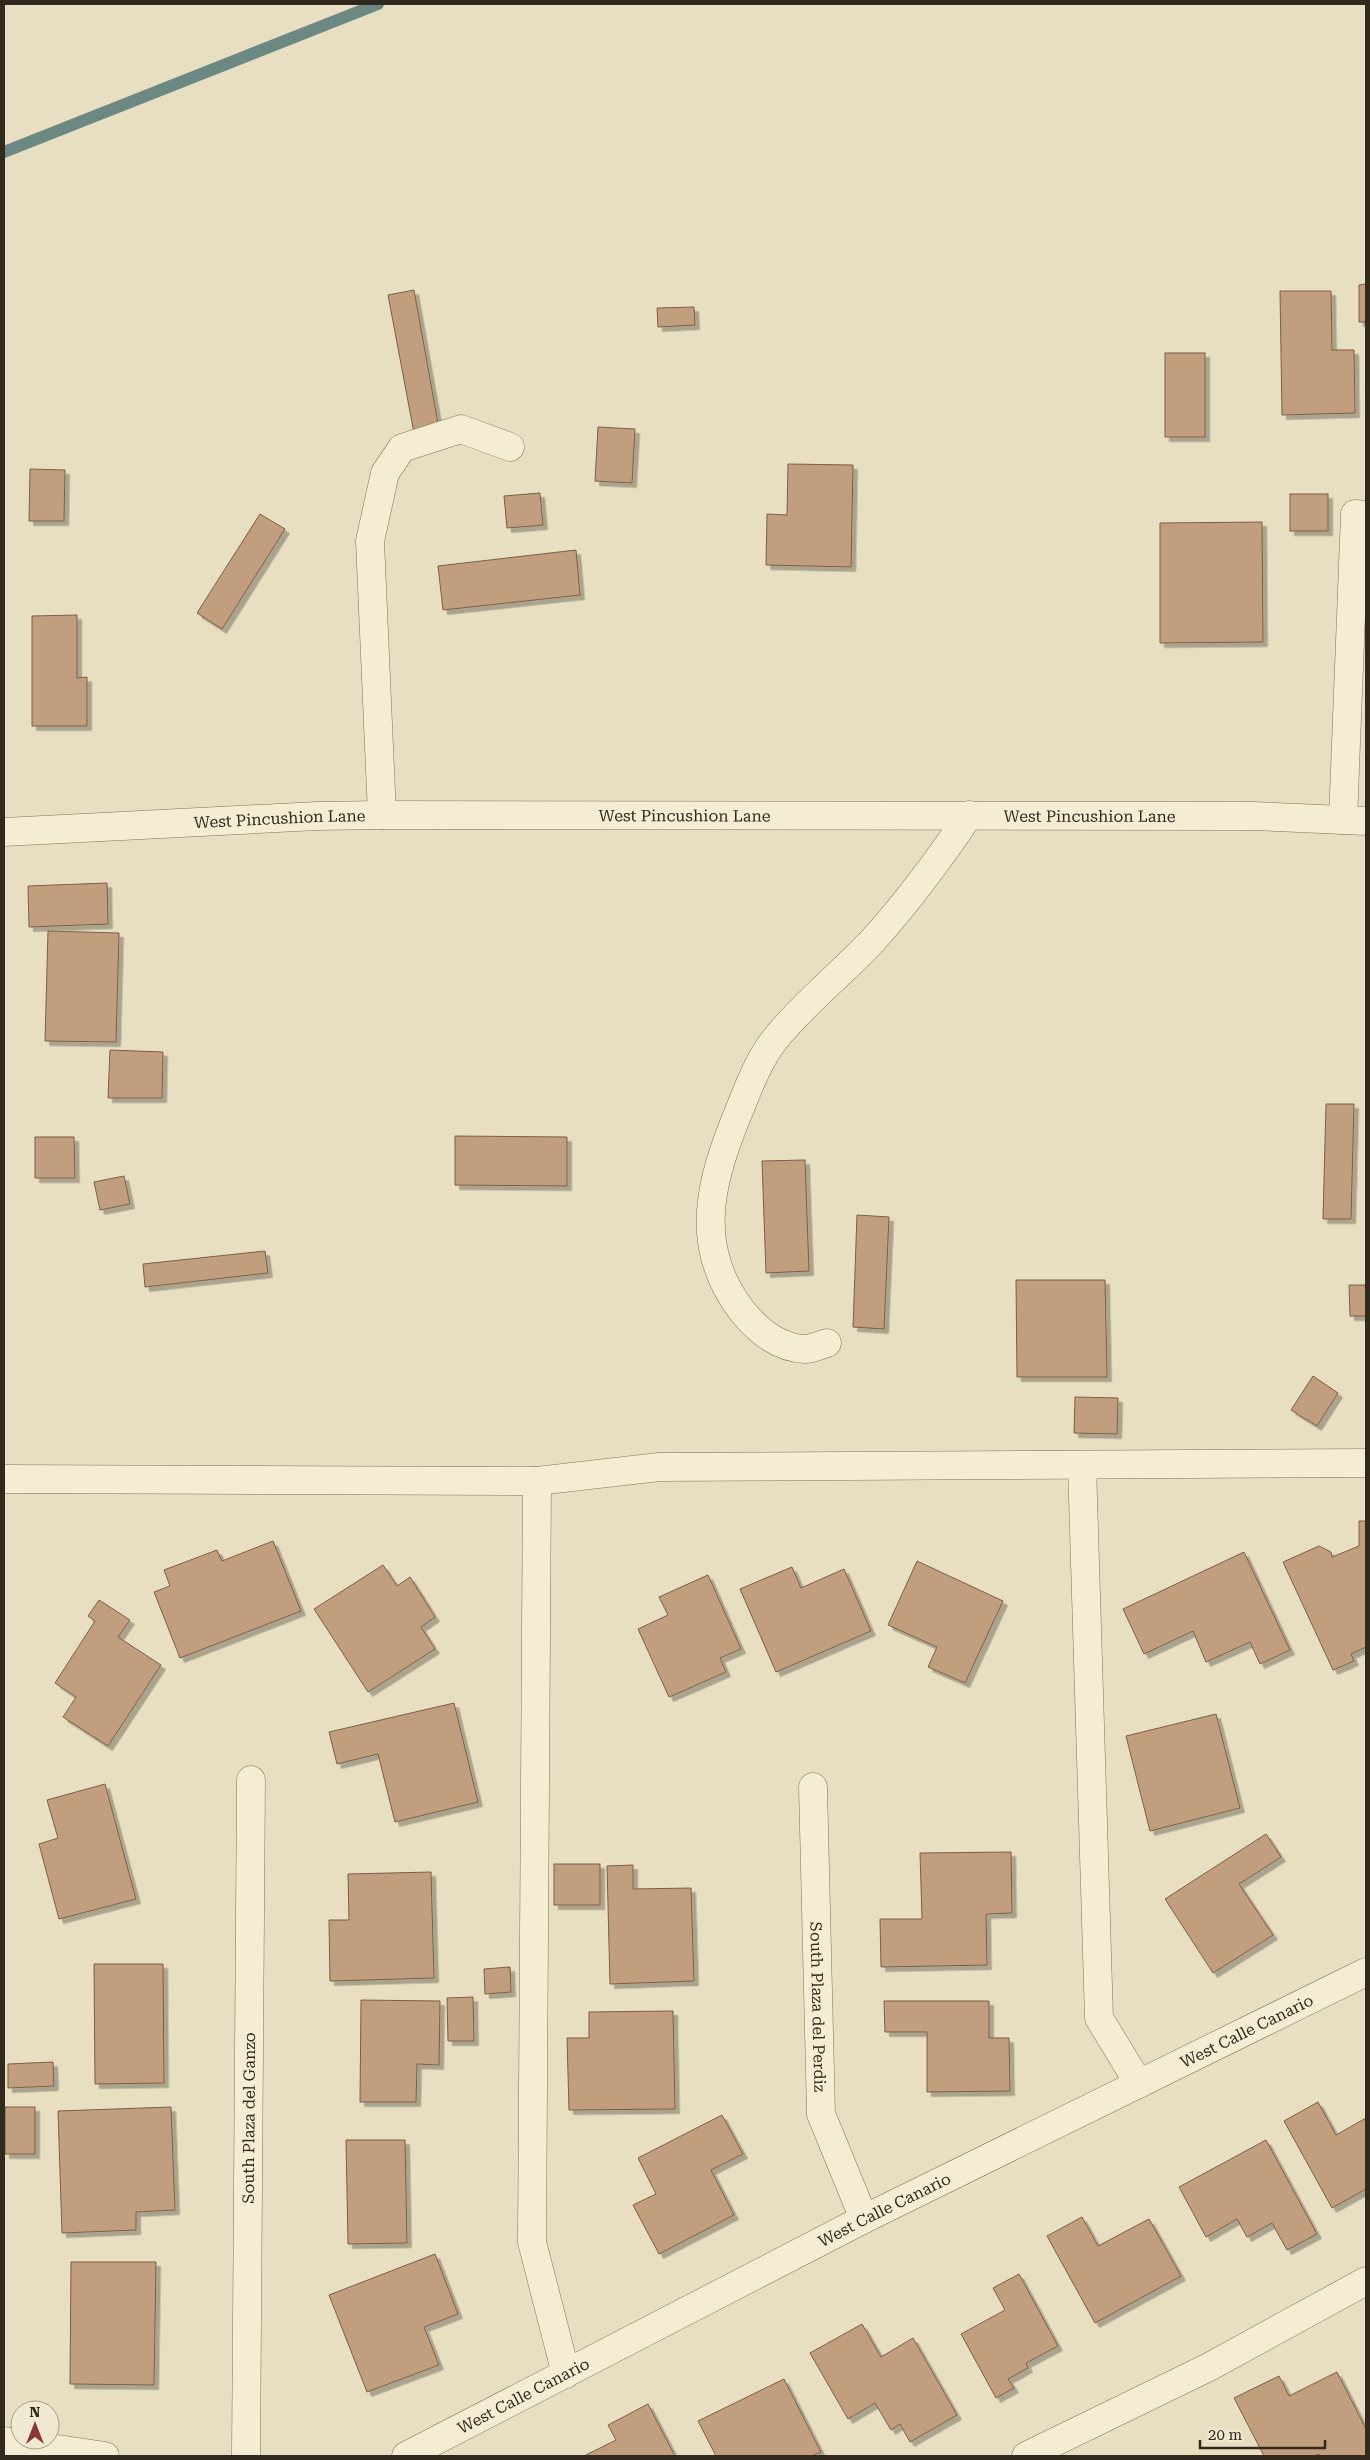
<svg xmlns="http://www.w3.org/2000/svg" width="1370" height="2460" viewBox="0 0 1370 2460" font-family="'Roboto Serif',serif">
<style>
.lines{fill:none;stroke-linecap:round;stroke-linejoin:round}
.stream{stroke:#6c8883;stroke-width:12}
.building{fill:#c19e7d;stroke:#7c5e44;filter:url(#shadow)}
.minor-casing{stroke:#7f715c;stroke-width:29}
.minor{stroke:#f4edd4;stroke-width:28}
.labels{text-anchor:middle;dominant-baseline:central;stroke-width:4.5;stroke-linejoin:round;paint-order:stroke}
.street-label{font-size:16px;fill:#31291e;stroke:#f0e9d1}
</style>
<defs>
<filter id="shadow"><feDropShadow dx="4.5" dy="4.5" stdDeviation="0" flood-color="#0004"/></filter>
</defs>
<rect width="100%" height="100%" fill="#e8dfc2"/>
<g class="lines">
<polyline class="stream" points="4,152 378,4"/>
</g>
<g class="building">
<polygon points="1366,284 1366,322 1359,322 1359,285"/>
<polygon points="414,290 439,429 414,433 388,295"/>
<polygon points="1280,291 1331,291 1332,350 1354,350 1355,413 1282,415"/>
<polygon points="694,307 695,325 658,327 657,308"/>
<rect x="1165" y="353" width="40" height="84"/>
<polygon points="598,427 635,429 632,483 595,481"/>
<polygon points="788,464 853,465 851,567 766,565 767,514 787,515"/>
<polygon points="30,469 65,470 64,521 29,521"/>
<polygon points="540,493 543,525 507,528 504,496"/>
<rect x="1290" y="494" width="38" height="37"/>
<polygon points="260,514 285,529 222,629 197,613"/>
<polygon points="1262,522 1263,642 1160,643 1160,523"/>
<polygon points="576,550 580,595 443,610 438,566"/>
<polygon points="77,615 77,678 87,677 87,726 32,726 32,616"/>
<polygon points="107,883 108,924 29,927 28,886"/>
<polygon points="48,931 119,933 116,1042 45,1041"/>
<polygon points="110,1050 163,1052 162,1098 108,1098"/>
<polygon points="1326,1104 1354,1104 1351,1219 1323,1219"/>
<polygon points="455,1136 567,1137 567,1186 455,1185"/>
<polygon points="35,1137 74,1137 75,1178 35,1178"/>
<polygon points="805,1160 809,1271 766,1273 762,1161"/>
<polygon points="124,1176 130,1204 100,1210 94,1182"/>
<polygon points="857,1215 889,1217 884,1329 853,1327"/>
<polygon points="265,1251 268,1273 145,1287 143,1264"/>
<polygon points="1016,1280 1105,1280 1107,1377 1017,1377"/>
<polygon points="1349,1285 1366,1285 1366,1316 1350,1316"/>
<polygon points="1313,1376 1338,1393 1317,1426 1291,1410"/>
<polygon points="1075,1397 1118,1398 1117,1434 1074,1433"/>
<polygon points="1359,1521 1366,1521 1366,1647 1351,1654 1354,1661 1333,1670 1283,1562 1319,1546 1331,1552 1332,1557 1359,1546"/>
<polygon points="273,1541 301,1611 180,1658 154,1592 170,1586 164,1570 217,1550 222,1561"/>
<polygon points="1244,1552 1290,1650 1260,1664 1250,1642 1206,1662 1193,1631 1144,1654 1123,1609"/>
<polygon points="917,1561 1003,1601 965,1683 928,1667 937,1647 888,1625"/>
<polygon points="383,1565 397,1586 410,1577 435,1617 421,1627 435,1649 368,1692 314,1609"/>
<polygon points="792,1567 801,1588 844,1569 871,1631 776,1672 740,1589"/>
<polygon points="708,1575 741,1649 720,1658 726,1672 669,1697 638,1629 668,1615 659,1597"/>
<polygon points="99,1600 130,1620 118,1637 161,1665 108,1746 63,1717 76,1697 55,1683 95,1621 88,1616"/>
<polygon points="454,1703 478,1802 395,1822 378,1754 337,1764 329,1732"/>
<polygon points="1216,1714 1240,1808 1150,1831 1126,1736"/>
<polygon points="105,1784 136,1899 59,1919 39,1844 58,1838 47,1800"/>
<polygon points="1266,1834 1281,1857 1239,1884 1273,1935 1213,1973 1165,1899"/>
<polygon points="1011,1852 1012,1913 986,1914 987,1965 881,1967 880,1919 922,1919 920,1853"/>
<rect x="554" y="1864" width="46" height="41"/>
<polygon points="633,1865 633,1889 691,1888 694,1981 610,1984 607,1866"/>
<polygon points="431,1872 434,1978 330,1981 329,1920 349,1920 348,1874"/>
<polygon points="94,1964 163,1964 164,2083 95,2084"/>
<polygon points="510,1967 511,1992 485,1994 484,1969"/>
<polygon points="473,1997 474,2041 448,2041 447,1998"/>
<polygon points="361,2000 440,2001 439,2065 417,2064 416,2102 360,2102"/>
<polygon points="884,2001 989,2001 989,2038 1009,2038 1010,2091 927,2092 927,2032 885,2032"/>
<polygon points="673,2011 675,2109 569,2110 567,2038 589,2038 589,2012"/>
<polygon points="53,2062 54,2086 8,2088 8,2064"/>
<polygon points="1318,2102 1336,2135 1366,2118 1366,2189 1332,2208 1284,2121"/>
<rect x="5" y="2107" width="30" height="47"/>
<polygon points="171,2107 175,2210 136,2212 136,2230 62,2233 58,2111"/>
<polygon points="722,2115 743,2154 711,2170 734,2215 659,2254 633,2205 656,2194 638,2158"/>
<polygon points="346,2140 405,2140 407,2243 348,2244"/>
<polygon points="1266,2140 1317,2234 1287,2250 1272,2223 1247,2237 1237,2219 1206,2237 1179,2187"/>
<polygon points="1082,2217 1098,2246 1149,2219 1181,2276 1095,2323 1047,2236"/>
<polygon points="435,2254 458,2314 424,2327 439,2365 367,2392 329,2295"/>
<polygon points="71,2262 156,2262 154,2385 70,2384"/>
<polygon points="1019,2274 1058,2346 1026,2363 1028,2368 1008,2379 1014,2388 996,2398 961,2334 1005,2310 993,2288"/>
<polygon points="862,2324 881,2357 913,2338 957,2415 910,2442 900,2424 891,2430 875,2403 848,2419 810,2353"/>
<polygon points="1337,2372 1366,2429 1366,2456 1320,2456 1319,2454 1314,2456 1264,2456 1234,2398 1279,2376 1289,2396"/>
<polygon points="784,2379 821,2452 812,2456 716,2456 698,2421"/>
<polygon points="648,2404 675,2456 584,2456 616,2440 608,2425"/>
</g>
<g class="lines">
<defs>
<g id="minor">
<polyline points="382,815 370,541 385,473 402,448 461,429 510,447"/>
<polyline points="1343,820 1355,514 1366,515"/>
<path id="s1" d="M4,832L317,816L382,815L1253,816L1366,821"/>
<path d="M827,1343C820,1345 812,1349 805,1349C779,1348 758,1331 742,1311C692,1246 710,1181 739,1111C749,1086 759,1059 776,1038C805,1002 844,972 875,938C910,899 940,858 969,815"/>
<polyline points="1082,1465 1099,2018 1139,2084"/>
<polyline points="4,1479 537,1481 659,1467 1366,1463"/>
<polyline points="537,1481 532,2242 566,2374"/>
<path id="s2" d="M813,1787L821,2114L864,2219"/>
<polyline points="4,2441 105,2456"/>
<path id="s3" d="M246,2456L251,1780"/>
<path id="s4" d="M406,2456L864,2219L1366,1972"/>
<polyline points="1026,2456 1209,2367 1366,2281"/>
</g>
</defs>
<use href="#minor" class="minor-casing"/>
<use href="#minor" class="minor"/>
</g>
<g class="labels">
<g class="street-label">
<text stroke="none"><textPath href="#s1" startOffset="681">West Pincushion Lane</textPath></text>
<text stroke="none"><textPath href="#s1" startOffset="1086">West Pincushion Lane</textPath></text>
<text stroke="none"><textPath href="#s1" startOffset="276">West Pincushion Lane</textPath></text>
<text stroke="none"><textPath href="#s2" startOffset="220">South Plaza del Perdiz</textPath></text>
<text stroke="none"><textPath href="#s4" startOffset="942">West Calle Canario</textPath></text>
<text stroke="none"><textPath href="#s3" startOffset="338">South Plaza del Ganzo</textPath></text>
<text stroke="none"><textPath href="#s4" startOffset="538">West Calle Canario</textPath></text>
<text stroke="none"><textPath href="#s4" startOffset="132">West Calle Canario</textPath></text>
</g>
</g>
<rect width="1370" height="2460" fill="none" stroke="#31291e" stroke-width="10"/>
<g transform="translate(35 2425)"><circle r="24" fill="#f0e9d1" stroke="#a49c89"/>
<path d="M0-4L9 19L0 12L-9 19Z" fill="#873833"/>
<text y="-8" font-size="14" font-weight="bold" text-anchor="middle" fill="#31291e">N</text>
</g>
<path d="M1200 2440v8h125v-8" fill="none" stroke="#31291e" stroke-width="2.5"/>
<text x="1208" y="2440" font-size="15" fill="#31291e" stroke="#f0e9d1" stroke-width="4" paint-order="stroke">20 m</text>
</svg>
